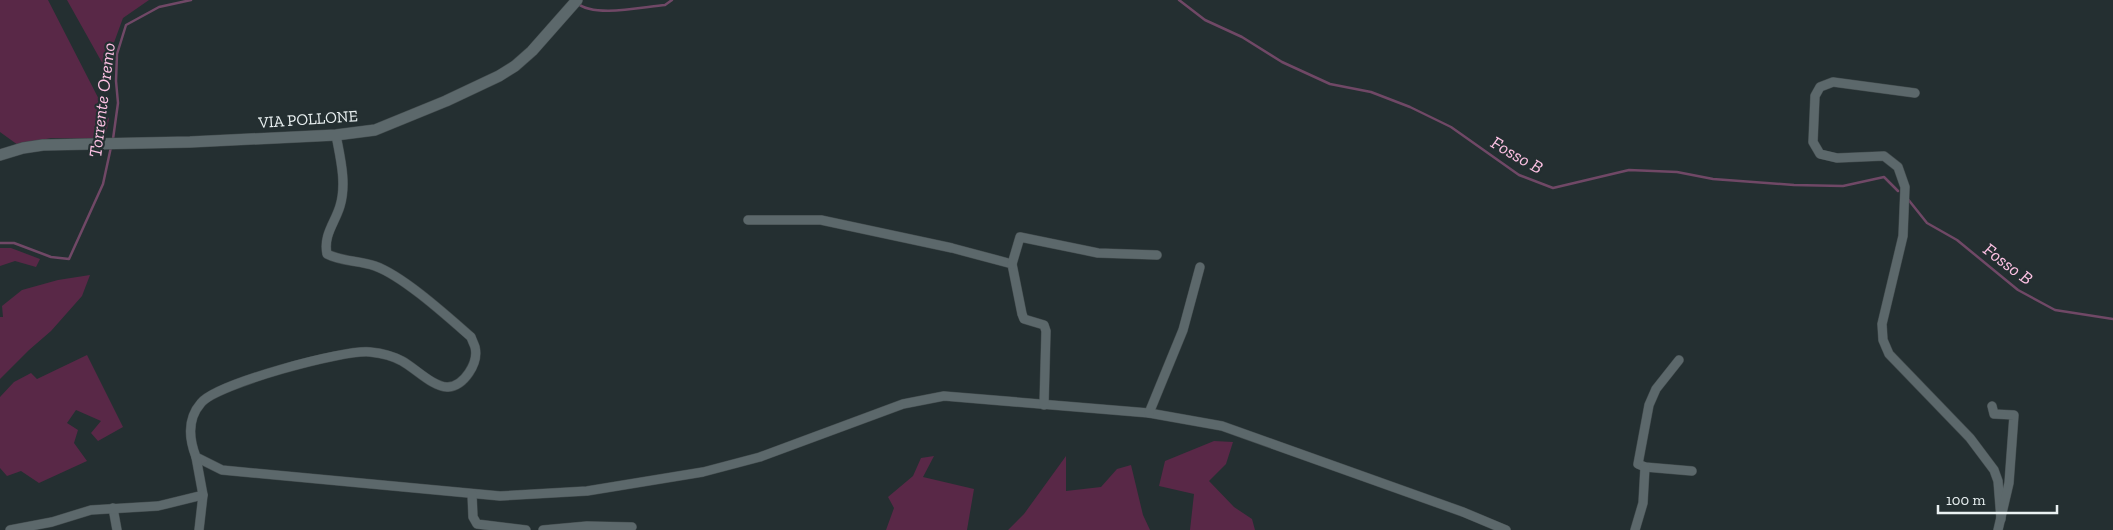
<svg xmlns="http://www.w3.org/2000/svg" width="2113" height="530" viewBox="0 0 2113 530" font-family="'Zilla Slab',serif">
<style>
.green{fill:#592847}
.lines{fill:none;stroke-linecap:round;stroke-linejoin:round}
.stream{stroke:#704866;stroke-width:2.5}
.minor-casing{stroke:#424b4d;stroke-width:10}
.tertiary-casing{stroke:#424b4d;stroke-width:12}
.minor{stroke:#5c686b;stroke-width:9}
.tertiary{stroke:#5c686b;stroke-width:11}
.labels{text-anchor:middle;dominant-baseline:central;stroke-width:4.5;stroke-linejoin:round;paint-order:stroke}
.street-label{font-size:16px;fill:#eaf1f2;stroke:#242f31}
.water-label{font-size:18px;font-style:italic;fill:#fec2e4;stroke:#242f31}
</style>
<rect width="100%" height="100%" fill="#242f31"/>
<g class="green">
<polygon points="0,0 48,0 109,119 105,139 51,138 18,145 0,132"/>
<polygon points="67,0 149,0 123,18 112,48 109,75"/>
<polygon points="0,248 11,248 40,259 36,267 15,261 0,266"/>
<polygon points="90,275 82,296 51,331 29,350 0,379 0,317 3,317 2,306 22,290 58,280"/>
<polygon points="87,355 123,427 98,441 91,433 101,421 76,410 67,423 78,430 74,443 87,461 39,483 21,471 7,476 0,468 0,397 14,382 31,373 37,379"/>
<polygon points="1214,441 1233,442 1226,464 1209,481 1234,507 1252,519 1255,530 1190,530 1194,494 1159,486 1165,461"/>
<polygon points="934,456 923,477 974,489 967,530 886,530 894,508 888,497 913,476 921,458"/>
<polygon points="1066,456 1066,491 1101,487 1117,469 1131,465 1143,515 1150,530 1008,530 1024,514"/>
</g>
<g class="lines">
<g class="stream">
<polyline points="1179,0 1205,20 1242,37 1282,62 1330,84 1371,92 1410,107 1451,127 1519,175 1553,188 1629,170 1677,172 1713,179 1794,185 1843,186 1884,177 1898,191"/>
<path d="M577,3C594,18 642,7 665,5L672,0"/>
<polyline points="113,139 118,103 116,81 117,54 126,25 159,7 191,0"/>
<polyline points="1907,198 1927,223 1957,240 2018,290 2055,310 2113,319"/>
<polyline points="0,243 14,243 51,257 69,259 103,184 111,147"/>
</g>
<defs>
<g id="minor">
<polyline points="1915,93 1833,82 1820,87 1815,96 1813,142 1820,154 1837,158 1884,156 1898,167 1905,187 1903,236 1882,324 1883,340 1889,354 1970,438 1994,470 1998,481 2001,519"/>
<path d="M336,135C340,157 347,183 340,206C335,223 323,235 327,254C342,262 359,260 375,266C403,276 447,316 471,337C472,340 474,344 475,347C479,363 464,386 448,387C434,388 415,368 402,361C393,356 380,353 370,352C344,349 216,384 201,403C187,419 189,439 196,457L222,470L500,496L587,491L703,472L760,457L903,404L944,396L1149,413L1222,426L1463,512L1506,530"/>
<polyline points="748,220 821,220 952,248 1012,264 1022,314 1024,319 1044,325 1046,331 1044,405"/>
<polyline points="1012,264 1020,237 1098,253 1157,255"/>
<polyline points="1679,360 1656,389 1649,405 1638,464 1645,467 1692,471"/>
<polyline points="1992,406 1994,414 2014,415 2009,483 1998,530"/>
<polyline points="1149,413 1183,330 1200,267"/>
<polyline points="196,457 203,495 199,530"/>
<polyline points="472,494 473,517 477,524 526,530"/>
<polyline points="113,508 117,530"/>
<polyline points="10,530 52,522 91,510 158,506 203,495"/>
<polyline points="543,530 587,526 632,527"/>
<polyline points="1635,530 1643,503 1645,467"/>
</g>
<polyline id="tertiary" points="0,155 23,148 43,145 190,142 336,135 375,130 446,101 499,76 515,66 532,51 577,0"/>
</defs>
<use href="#minor" class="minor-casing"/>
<use href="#tertiary" class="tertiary-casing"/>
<use href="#minor" class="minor"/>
<use href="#tertiary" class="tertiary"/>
</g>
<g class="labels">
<g class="street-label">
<text transform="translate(308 119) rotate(-4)">VIA POLLONE</text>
</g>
<g class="water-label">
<text transform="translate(102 100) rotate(-83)">Torrente Oremo</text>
<text transform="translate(1517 155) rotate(30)">Fosso B</text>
<text transform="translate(2008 264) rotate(37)">Fosso B</text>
</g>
</g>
<path d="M1938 505v8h119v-8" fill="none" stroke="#eaf1f2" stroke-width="2.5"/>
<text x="1946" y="505" font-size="15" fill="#eaf1f2" stroke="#242f31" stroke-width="4" paint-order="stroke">100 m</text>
</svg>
